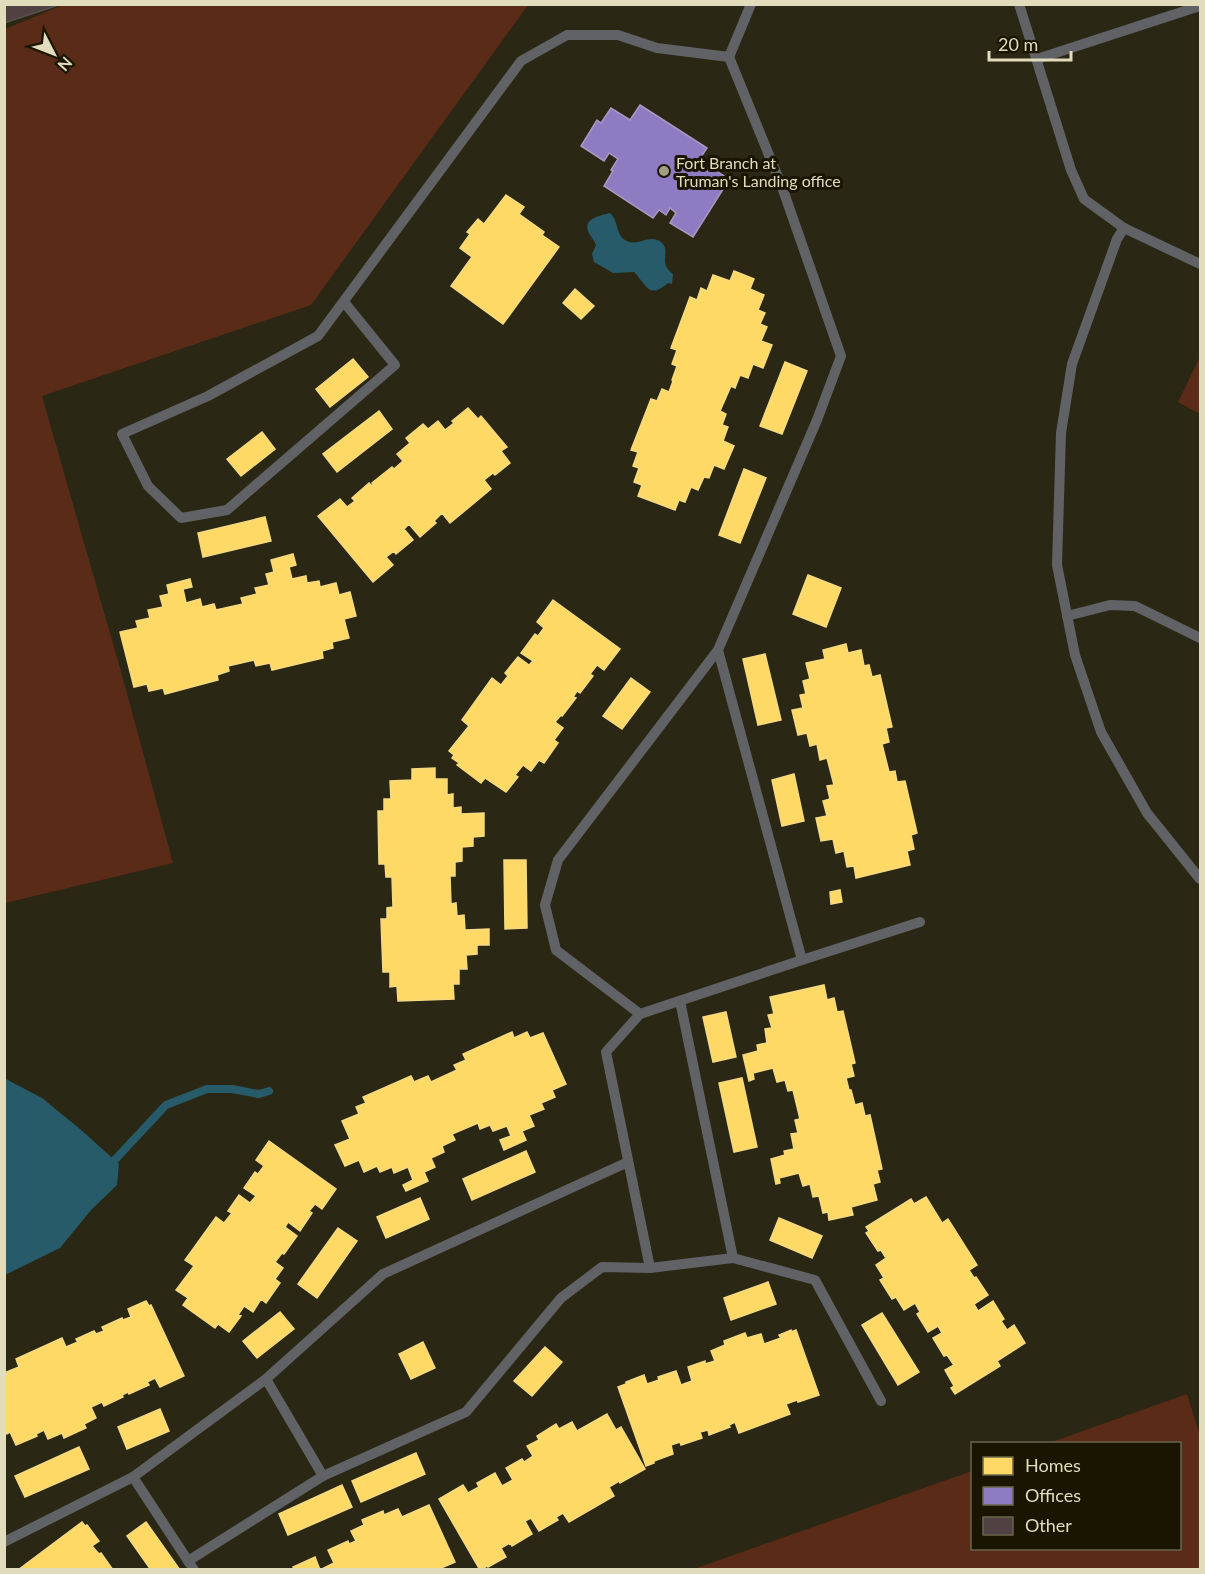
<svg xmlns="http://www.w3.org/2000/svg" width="1205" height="1574" viewBox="0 0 1205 1574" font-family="Lato,sans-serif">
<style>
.green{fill:#5a2b17}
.water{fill:#275b69}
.homes{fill:#ffd966;stroke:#f6da80;stroke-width:1.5}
.offices{fill:#8e7cc3;stroke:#a799c1;stroke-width:1.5}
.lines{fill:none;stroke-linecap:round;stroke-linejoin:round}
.stream{stroke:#275b69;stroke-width:8}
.building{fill:#504242;stroke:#5d514f;stroke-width:1.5}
.service{stroke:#616266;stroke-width:10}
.poi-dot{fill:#a19d81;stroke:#1a1500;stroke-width:2}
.labels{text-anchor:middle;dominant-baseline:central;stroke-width:6;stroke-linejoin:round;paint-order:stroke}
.poi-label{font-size:16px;fill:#e1dcbc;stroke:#1a1500;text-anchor:start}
</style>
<rect width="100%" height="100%" fill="#2a2714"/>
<g class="green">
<polygon points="63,5 528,5 311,305 42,396 122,675 173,863 5,903 5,29"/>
<polygon points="1200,357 1200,414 1178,402"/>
<polygon points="1187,1394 1200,1435 1200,1569 694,1569 972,1471 972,1548 1180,1548 1180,1444 1049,1443"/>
</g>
<g class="water">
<path d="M610,213C619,221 615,233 625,240C637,248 649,233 661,242C672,251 657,263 673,274L672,284L668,283C648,300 647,285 634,272L613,273L594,262L592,254L596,245C593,238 590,236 588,231C583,218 603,215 610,213Z"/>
<polygon points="4,1078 42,1098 80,1129 119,1164 117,1185 91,1210 60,1248 5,1275"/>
</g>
<g class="homes">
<polygon points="506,195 524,207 519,214 544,232 542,235 559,247 503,324 451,286 472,257 460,248 470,234 467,232 478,219 484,224"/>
<polygon points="734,271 754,279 750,289 764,295 758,310 765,313 760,324 767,327 761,341 772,345 763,368 753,364 748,378 740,375 735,388 731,386 720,411 726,414 722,425 728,427 723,441 734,446 724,469 714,465 709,478 704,477 698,490 691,487 685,502 679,500 675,510 638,496 642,485 634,482 639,468 633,466 638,452 631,450 651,399 657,401 662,389 669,392 673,381 672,380 677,366 672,364 677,350 671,348 690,297 697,300 701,288 707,291 713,275 730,281"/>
<polygon points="575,289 594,306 581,319 563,303"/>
<polygon points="353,359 368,377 330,407 316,389"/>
<polygon points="785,362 807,371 782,434 760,426"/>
<polygon points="468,408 478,419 481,416 507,447 501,451 510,463 495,475 493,473 484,480 491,489 450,523 442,513 434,521 436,523 420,537 409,524 404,529 413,540 396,554 394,551 386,557 393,565 373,582 318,516 340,499 347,507 355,501 352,498 369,483 372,486 373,485 372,483 392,467 394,469 403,461 397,454 410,443 406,438 423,424 428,429 438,421 445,430 454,423 452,421"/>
<polygon points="379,411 392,429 337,472 323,454"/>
<polygon points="262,432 275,449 241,476 227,459"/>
<polygon points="744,469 766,478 740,543 719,535"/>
<polygon points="265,517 271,541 203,557 198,533"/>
<polygon points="293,554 296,565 289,567 292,579 306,576 307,583 319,581 320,587 336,583 339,595 350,592 356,616 344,619 349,638 332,642 333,648 322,651 323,658 272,670 270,663 256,666 254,660 228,666 229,671 217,675 218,680 165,694 163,688 149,691 147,684 134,687 120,632 138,628 136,621 150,618 148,610 163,607 160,596 169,594 167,585 190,579 192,587 183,589 186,603 200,599 202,607 214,604 216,610 243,604 241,598 257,594 255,588 269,585 266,574 274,572 271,560"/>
<polygon points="808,575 841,588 826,627 793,614"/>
<polygon points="553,600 620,649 604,670 597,665 590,674 593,676 580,693 577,691 573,697 576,698 562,716 561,715 555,722 563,728 554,740 558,743 544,763 539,760 531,771 523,765 515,775 518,777 506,792 485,778 481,783 457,765 459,763 452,758 454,755 449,751 469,726 462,720 492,678 501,685 508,676 505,673 518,657 529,665 533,661 521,653 535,634 538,636 544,628 537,622"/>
<polygon points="846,644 848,653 861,650 864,666 869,665 872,677 880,675 892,727 886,728 889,742 882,744 889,772 895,771 897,782 905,781 917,833 911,835 914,849 907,851 910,865 856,878 854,866 847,867 844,851 836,853 833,839 821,841 816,818 827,816 823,801 830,799 827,786 834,785 827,758 820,760 817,744 810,746 807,733 798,735 792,710 803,708 800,695 806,694 803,681 810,679 806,663 825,659 823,650"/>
<polygon points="765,654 781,720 758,725 743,659"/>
<polygon points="631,678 650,692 622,729 603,716"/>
<polygon points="435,768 435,779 447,779 447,795 453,794 453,808 461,807 461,814 484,813 484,836 473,837 473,846 462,847 462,861 455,862 455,876 450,876 451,904 456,903 457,916 464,915 465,930 489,929 489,945 477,945 477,954 466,955 467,969 459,969 459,984 453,984 454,999 398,1001 397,986 390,987 390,972 383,972 381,919 387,919 387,908 393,907 392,877 386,877 385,864 379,864 378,811 384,811 384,799 391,799 390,781 412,780 412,769"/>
<polygon points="794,774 804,821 782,826 772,780"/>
<polygon points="504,860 526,860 527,928 505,929"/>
<polygon points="840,890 842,902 831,904 830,892"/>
<polygon points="824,985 827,1000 834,998 837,1012 843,1011 855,1063 851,1064 854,1076 846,1078 849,1090 851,1090 855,1105 862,1103 865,1116 870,1115 882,1169 877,1170 880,1182 873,1184 877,1200 851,1207 853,1215 829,1220 828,1212 823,1213 819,1196 813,1197 810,1184 803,1186 799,1173 779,1178 780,1183 776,1184 771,1159 785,1155 784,1151 794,1149 791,1134 798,1133 795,1120 800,1119 793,1090 788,1091 785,1080 777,1082 773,1068 753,1073 754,1079 749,1081 743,1055 758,1051 757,1045 767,1043 765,1029 772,1028 768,1015 774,1014 770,997"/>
<polygon points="726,1012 736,1057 713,1062 703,1017"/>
<polygon points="512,1032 514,1038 527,1032 530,1038 543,1033 566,1084 552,1090 555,1097 541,1103 544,1109 529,1115 534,1126 522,1131 526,1140 504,1150 500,1140 511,1136 507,1126 493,1131 490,1125 480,1129 478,1123 452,1134 455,1140 442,1146 444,1152 431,1158 435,1167 424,1172 428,1181 406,1191 403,1185 413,1180 408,1167 394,1173 392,1167 380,1172 377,1166 364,1172 359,1160 345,1166 335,1145 350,1139 342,1121 359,1114 356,1107 366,1103 363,1097 411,1076 414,1082 428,1076 431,1082 457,1070 454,1065 466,1060 463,1054"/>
<polygon points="742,1078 757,1147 734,1152 719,1083"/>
<polygon points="269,1141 336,1189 322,1209 315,1204 309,1211 312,1213 300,1231 288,1222 285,1227 297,1236 284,1254 282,1253 275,1262 283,1268 275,1279 280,1283 266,1303 261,1299 253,1312 244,1306 238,1315 241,1316 229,1332 218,1324 215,1328 183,1305 188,1298 176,1290 194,1266 185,1260 216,1217 224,1223 232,1213 228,1211 239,1195 250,1203 256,1196 244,1188 255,1172 258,1174 264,1166 256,1160"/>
<polygon points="526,1151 535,1172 472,1200 463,1179"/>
<polygon points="926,1197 942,1223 948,1219 977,1265 969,1270 974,1278 976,1277 988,1295 974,1304 978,1311 993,1301 1004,1319 1001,1321 1007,1330 1014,1325 1025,1343 997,1361 1000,1366 955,1394 951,1388 954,1386 945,1370 954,1365 947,1355 944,1356 933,1338 942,1333 938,1326 928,1332 917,1314 920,1312 915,1303 904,1310 896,1297 892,1299 880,1280 884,1278 876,1265 886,1258 881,1250 878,1251 866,1233 869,1231 866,1227 911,1199 914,1204"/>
<polygon points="420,1198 429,1219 386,1238 377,1217"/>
<polygon points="779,1218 822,1236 812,1258 770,1240"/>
<polygon points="338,1228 357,1241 317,1298 298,1284"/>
<polygon points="768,1282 776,1304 731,1320 724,1298"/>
<polygon points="146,1301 149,1306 151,1305 184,1376 160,1387 155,1378 147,1382 149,1385 129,1394 128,1392 122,1395 123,1397 104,1406 102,1402 91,1407 96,1418 84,1424 86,1428 64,1438 62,1433 48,1439 44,1430 36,1434 37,1436 16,1445 10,1432 7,1434 4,1429 4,1373 19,1367 16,1359 62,1338 66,1347 78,1342 76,1339 94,1331 96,1334 104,1331 102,1327 122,1318 123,1320 131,1317 128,1309"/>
<polygon points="280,1312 294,1329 257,1358 243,1341"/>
<polygon points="882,1313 919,1372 898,1385 862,1325"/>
<polygon points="791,1330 791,1332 796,1330 819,1395 798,1402 797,1400 786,1404 790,1414 739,1433 735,1422 729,1425 730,1427 709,1435 708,1430 700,1432 702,1438 681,1445 680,1442 671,1445 673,1454 654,1461 654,1463 646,1466 618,1387 626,1384 626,1382 644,1375 647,1384 659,1380 658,1377 676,1371 681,1385 692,1381 688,1367 705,1361 705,1364 715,1361 711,1351 725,1345 724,1341 745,1333 747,1338 761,1334 764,1344 781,1338 779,1335"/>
<polygon points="423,1342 435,1368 411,1379 399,1354"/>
<polygon points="545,1347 562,1362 532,1396 514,1381"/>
<polygon points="160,1409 169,1431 127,1449 118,1427"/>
<polygon points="607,1414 616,1430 621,1427 645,1469 620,1483 619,1481 609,1487 614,1496 569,1522 563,1513 556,1517 558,1520 539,1531 531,1518 525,1521 532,1534 512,1546 510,1543 501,1548 506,1557 488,1567 487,1566 480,1570 439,1499 463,1485 468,1493 479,1487 477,1483 495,1473 502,1486 513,1480 506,1468 522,1459 524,1462 533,1456 527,1446 539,1440 537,1436 556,1424 559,1429 572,1422 577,1431"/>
<polygon points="79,1447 89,1469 25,1497 15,1476"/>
<polygon points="416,1453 425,1474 361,1502 352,1481"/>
<polygon points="342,1485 352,1507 288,1535 279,1514"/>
<polygon points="429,1505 455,1562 441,1568 442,1570 320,1570 334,1563 328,1550 348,1541 349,1544 356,1541 351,1531 364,1525 362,1520 383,1511 384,1515 398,1509 402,1517"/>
<polygon points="82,1522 85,1526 87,1525 99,1541 92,1546 99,1554 101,1553 113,1570 18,1570"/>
<polygon points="146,1522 180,1570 151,1570 127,1536"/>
<polygon points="315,1557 320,1570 295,1570 293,1567"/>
</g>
<polygon class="offices" points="640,105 707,148 697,163 708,170 715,170 724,176 727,183 693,237 670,223 676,213 670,208 666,215 659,210 653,218 604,186 613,171 611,170 618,159 609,153 604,161 581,146 597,120 601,123 611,108 630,120"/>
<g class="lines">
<polyline class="stream" points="108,1166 110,1165 166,1105 207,1089 232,1089 259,1094 269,1091"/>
</g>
<polygon class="building" points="4,4 56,4 56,6 4,23"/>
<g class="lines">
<g class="service">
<polyline points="1019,4 1071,170 1084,199 1124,228"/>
<polyline points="729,57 751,4"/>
<polyline points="1037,59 1200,6"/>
<polyline points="1200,264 1124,228 1117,239 1072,364 1061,433 1057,565 1075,655 1101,732 1147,813 1200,879"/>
<polyline points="344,302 395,365 227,510 181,518 148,486 122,434 208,396 318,336 521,61 567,35 618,35 657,48 729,57 782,187 841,356 817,420 718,650 558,860 545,905 556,950 640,1014"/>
<polyline points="1067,616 1110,605 1135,606 1200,638"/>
<polyline points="718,650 802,960"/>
<polyline points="680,1001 733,1258 815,1280 881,1401"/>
<polyline points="650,1268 606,1052 640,1014 802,960 920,922"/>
<polyline points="266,1379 323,1476"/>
<polyline points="133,1477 194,1570"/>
<polyline points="4,1542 133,1477 266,1379 383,1274 628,1162"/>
<polyline points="188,1561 323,1476 466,1412 561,1298 602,1267 650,1268 733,1258"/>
</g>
</g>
<circle class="poi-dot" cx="664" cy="171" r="6"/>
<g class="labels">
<g class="poi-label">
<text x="676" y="162">Fort Branch at<tspan x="676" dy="18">Truman's Landing office</tspan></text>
</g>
</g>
<rect width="1205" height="1574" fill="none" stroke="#e1dcbc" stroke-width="12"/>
<rect x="971" y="1442" width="210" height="108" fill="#1a1500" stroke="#6a654b" stroke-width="1.5"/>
<rect x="983" y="1457" width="30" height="18" fill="#ffd966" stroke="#6a654b" stroke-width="1.5"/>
<text x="1025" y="1472" font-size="18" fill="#e1dcbc">Homes</text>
<rect x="983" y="1487" width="30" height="18" fill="#8e7cc3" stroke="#6a654b" stroke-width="1.5"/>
<text x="1025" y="1502" font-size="18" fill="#e1dcbc">Offices</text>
<rect x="983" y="1517" width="30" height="18" fill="#504242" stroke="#6a654b" stroke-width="1.5"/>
<text x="1025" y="1532" font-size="18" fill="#e1dcbc">Other</text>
<g transform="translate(54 54) rotate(132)" stroke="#1a1500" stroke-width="4.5" paint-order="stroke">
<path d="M0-4.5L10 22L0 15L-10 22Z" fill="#e1dcbc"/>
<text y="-9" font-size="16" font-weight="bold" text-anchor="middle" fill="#e1dcbc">N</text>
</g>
<path d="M989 51v9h82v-9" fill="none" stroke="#e1dcbc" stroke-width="3"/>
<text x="998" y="51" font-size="18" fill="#e1dcbc" stroke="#1a1500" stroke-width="4.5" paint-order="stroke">20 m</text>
</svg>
